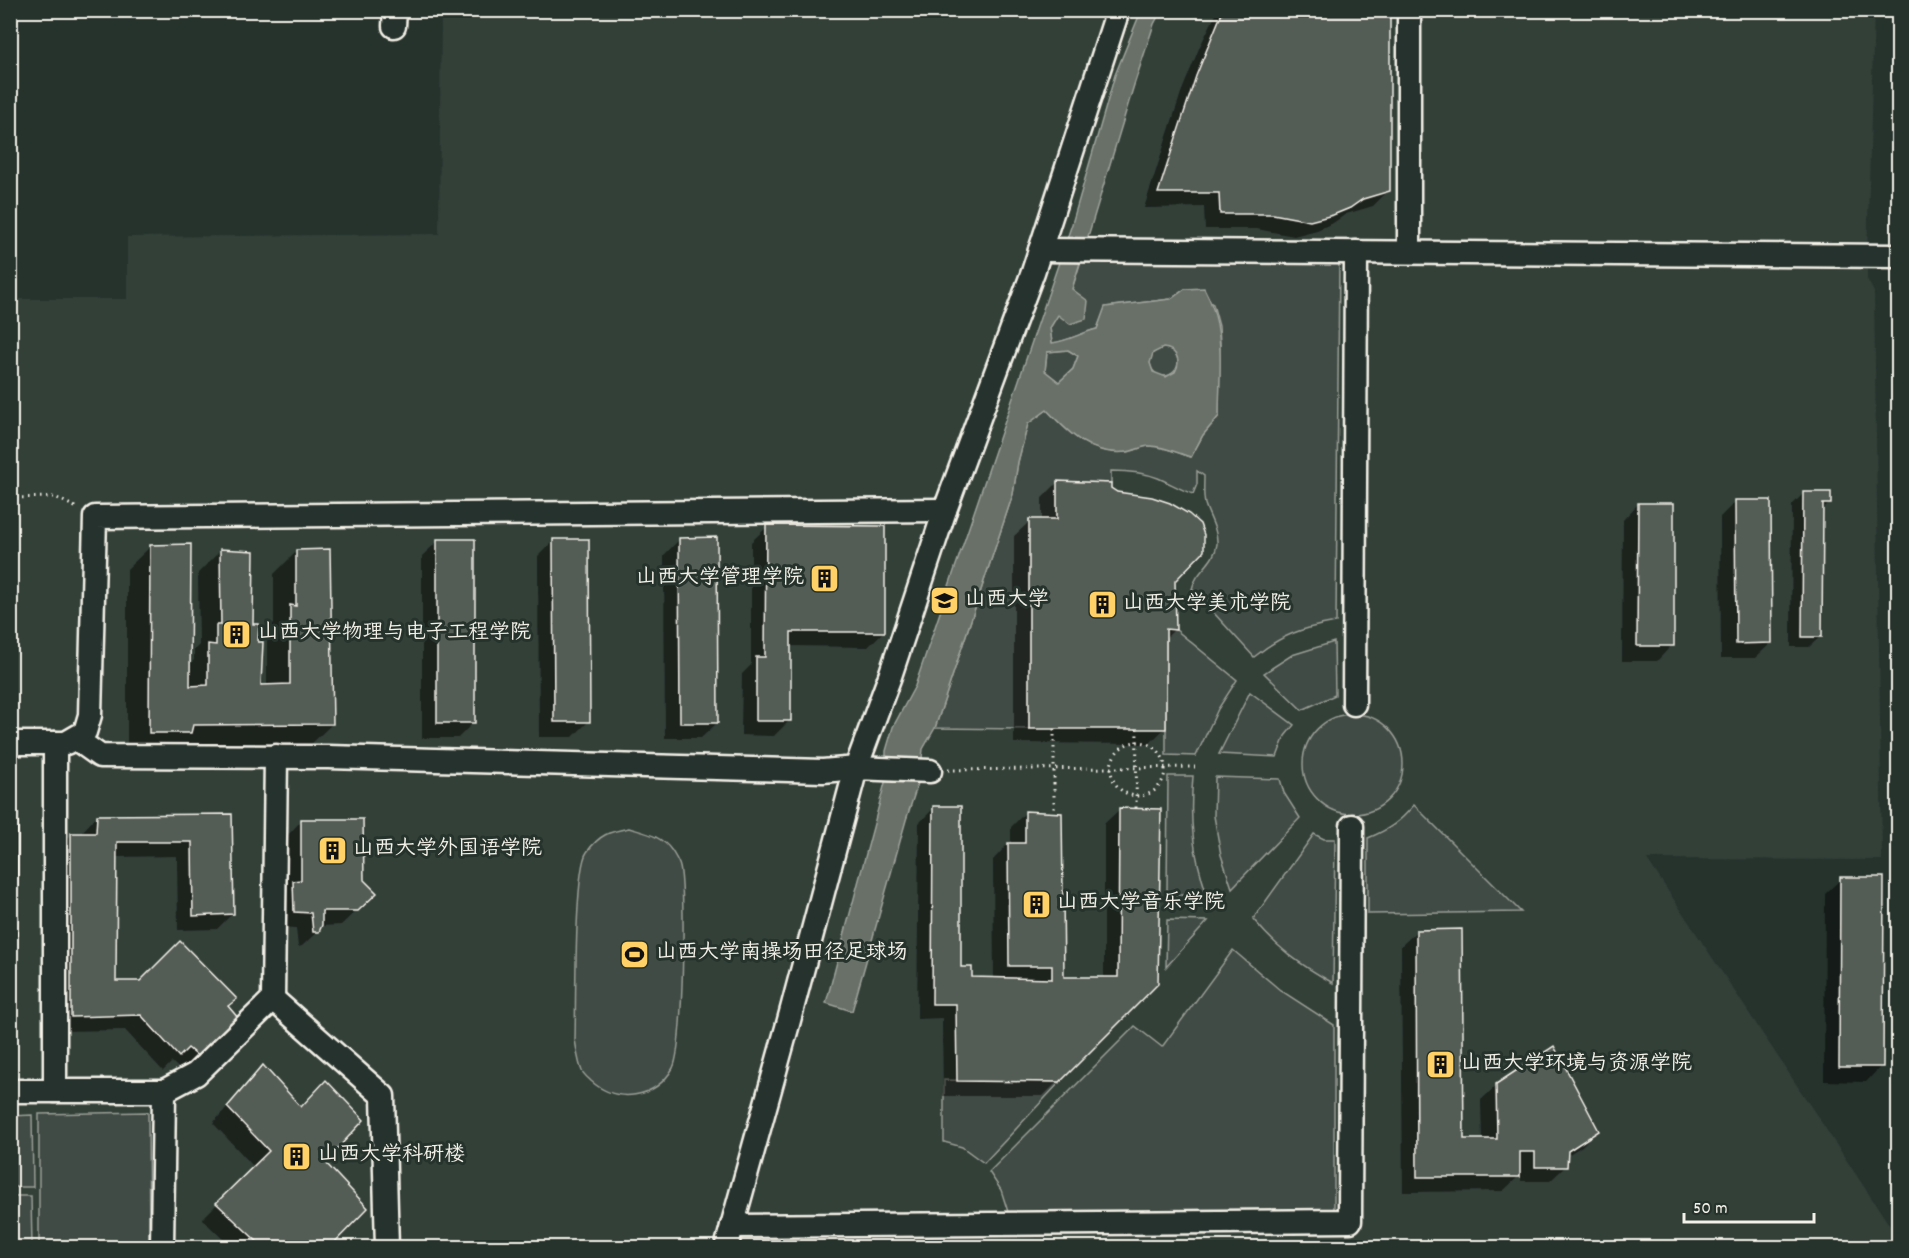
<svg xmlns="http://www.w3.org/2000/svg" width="1909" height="1258" viewBox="0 0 1909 1258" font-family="Dekko,'LXGW WenKai TC',sans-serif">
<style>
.built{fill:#333f39}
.green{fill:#414b45;stroke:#9a9e96;stroke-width:1.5}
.water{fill:#676f68;stroke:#9fa39b;stroke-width:1.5;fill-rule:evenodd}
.shadow{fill:#0007}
.building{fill:#525c55;stroke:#f4f1e8;stroke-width:1.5}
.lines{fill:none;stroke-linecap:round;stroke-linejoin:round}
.minor-casing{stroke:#f4f1e8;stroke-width:27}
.path{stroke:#f4f1e8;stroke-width:3;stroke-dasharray:1.5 4.5;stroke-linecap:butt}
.minor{stroke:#26332d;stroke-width:22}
.path-bridge{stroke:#f4f1e8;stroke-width:3;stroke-dasharray:1.5 4.5;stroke-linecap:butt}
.labels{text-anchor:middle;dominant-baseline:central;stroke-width:6;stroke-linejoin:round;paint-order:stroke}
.poi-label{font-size:21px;fill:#f4f1e8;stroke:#26332d;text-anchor:start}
</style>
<rect width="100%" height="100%" fill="#26332d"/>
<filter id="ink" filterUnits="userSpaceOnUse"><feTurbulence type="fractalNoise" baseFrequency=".0167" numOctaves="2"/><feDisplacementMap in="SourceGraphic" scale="12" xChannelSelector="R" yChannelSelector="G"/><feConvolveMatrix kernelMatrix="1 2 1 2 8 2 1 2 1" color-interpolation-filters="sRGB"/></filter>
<g filter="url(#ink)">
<polygon class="built" points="441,11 1874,11 1867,256 1867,279 1874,292 1882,860 1647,859 1898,1238 1898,1247 11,1248 11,299 127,299 127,237 439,234"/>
<g class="green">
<path d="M1082,258H1339L1336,622C1302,628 1281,635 1254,657L1192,589C1195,572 1215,563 1217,544C1218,530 1209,517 1205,504C1203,495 1204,485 1204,476L1197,471V484L1193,494C1181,490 1170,483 1158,478C1143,472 1128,471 1111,471V483L1057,482V519L1029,520V729L935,728L1013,494L1018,462L1028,423L1047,410C1070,435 1091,455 1127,452C1135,451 1142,446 1149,446C1163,446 1178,453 1191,457L1203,435L1219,416L1220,343L1219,326L1213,304L1185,289L1171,299L1106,307L1097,329C1080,333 1069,341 1052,343L1050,328L1072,289Z"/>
<circle cx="1164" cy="362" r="14"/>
<polygon points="1068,350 1078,356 1073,369 1059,382 1045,371 1047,352"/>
<polygon points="1166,629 1176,630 1237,680 1218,709 1196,756 1166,755"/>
<polygon points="1334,642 1335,695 1302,710 1264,673 1292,655"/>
<polygon points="1250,692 1294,725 1285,736 1277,757 1219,754"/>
<circle cx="1353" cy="764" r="50"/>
<path d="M1168,776H1193C1189,821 1193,853 1207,895H1167Z"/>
<polygon points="1215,777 1280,779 1284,793 1300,818 1232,888 1221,855 1214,816"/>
<path d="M1414,805L1521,912L1368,914V838C1388,830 1400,822 1414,805Z"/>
<path d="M629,828C646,833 662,836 672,851C675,856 679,862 680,867C686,893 683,1048 673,1068C655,1099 617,1104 591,1081C588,1078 584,1075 582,1071C578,1062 577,1050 575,1040C576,1009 574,869 587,852C600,834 609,832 629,828Z"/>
<path d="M1314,834L1324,839H1335L1333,983C1299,964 1278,949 1253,919Z"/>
<polygon points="1167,920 1208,921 1166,967"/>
<polygon points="1233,950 1280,990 1334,1025 1334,1209 1008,1212 1001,1190 989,1172 1135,1026 1162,1047"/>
<polygon points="944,1080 1060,1082 984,1163 962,1147 944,1142"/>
<polygon points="148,1112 149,1247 39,1247 39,1114"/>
<polygon points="32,1115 33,1187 11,1187 11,1116"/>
<polygon points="10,1196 31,1196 32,1247 11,1247"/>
</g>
<path class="water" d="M1141,11H1161L1154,24L1134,85L1072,289L1088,301L1086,319L1070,324L1058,315L1050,328L1052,343C1069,341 1080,333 1097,329L1105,307L1171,299L1185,289L1204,288C1227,330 1219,370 1219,416L1203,435L1191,457C1178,453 1163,446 1150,446C1142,446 1135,451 1127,452C1091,456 1070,434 1047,410L1028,424L1018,462L1013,494L935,728L923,749L920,777L906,820L852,1011L826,1003L886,779V751L893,727L915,686L1072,224L1115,75ZM1163,348C1176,349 1182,360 1175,372L1166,377L1153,372L1150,363L1153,353ZM1068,350L1078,356L1073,369L1059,382L1045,371L1047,352Z"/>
<g class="shadow">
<polygon points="1218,10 1389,10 1388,191 1373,206 1346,214 1333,223 1317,230 1294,236 1257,229 1205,229 1204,207 1144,208 1181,93 1200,46"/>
<polygon points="1057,483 1109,489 1174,580 1175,629 1164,640 1164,729 1149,744 1014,743 1014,536 1030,521 1042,521 1042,498"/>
<polygon points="1804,493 1829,504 1821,511 1821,636 1809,647 1791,647 1792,505"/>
<polygon points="1735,502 1771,643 1755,658 1721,658 1720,517"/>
<polygon points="1638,504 1672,645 1657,661 1622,661 1623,520"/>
<polygon points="767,527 883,632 868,647 790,646 790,720 774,736 741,735 742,674 751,665 751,542"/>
<polygon points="680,539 717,723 701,738 665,738 664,555"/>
<polygon points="554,540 589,721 573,737 539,737 538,556"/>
<polygon points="438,541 473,723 458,738 422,738 422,556"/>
<polygon points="150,547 189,665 194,660 194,650 199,645 198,573 220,551 252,626 257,644 260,687 267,686 267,629 274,623 274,574 297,551 332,724 309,746 127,756 127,569"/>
<polygon points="934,808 960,968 970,979 994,979 993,860 1008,844 1011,844 1011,827 1026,812 1062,978 1104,978 1104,824 1120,809 1156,984 1043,1096 943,1096 942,1018 917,1019 919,823"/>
<polygon points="97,816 230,816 232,914 217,929 178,930 177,856 115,857 115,983 227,1007 237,1018 183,1072 172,1062 163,1071 125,1030 56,1031 56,850 72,834 82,834 82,832"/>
<polygon points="302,820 359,908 341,925 320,926 318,931 302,946 298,947 296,928 279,927 279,898 287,890 287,836"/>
<polygon points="1841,879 1881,1066 1866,1082 1824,1081 1825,894"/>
<polygon points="1417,931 1463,1140 1482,1140 1481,1100 1497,1085 1597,1130 1582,1146 1566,1156 1566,1166 1550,1181 1521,1181 1521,1174 1503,1191 1403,1192 1401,946"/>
<polygon points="263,1067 323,1162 327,1248 232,1248 202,1219 254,1167 213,1123"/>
</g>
<g class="building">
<polygon points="1223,10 1390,10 1390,191 1363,199 1350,208 1333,215 1310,221 1273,214 1220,214 1219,193 1158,193 1196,76"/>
<polygon points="1057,481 1111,483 1111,488 1117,492 1152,497 1170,503 1189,514 1200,524 1204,535 1204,551 1175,581 1176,630 1166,629 1166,729 1029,729 1029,519 1057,519"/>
<polygon points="1803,492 1831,492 1831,504 1823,504 1822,637 1802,637"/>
<polygon points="1735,500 1771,500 1772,643 1736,644"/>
<polygon points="1638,503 1674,503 1674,646 1637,646"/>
<polygon points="766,525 885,526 885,632 791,632 791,721 756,721 756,657 765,657"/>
<polygon points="717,537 718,723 680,723 679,538"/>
<rect x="437" y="539" width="38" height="184"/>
<polygon points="553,539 589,539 590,722 554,722"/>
<polygon points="191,544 190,686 208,685 208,644 216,645 216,625 221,625 220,549 254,551 253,624 259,624 258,642 263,642 261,685 290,684 290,605 296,606 296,550 330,549 333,724 193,725 191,733 149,733 150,545"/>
<polygon points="933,806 961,806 961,967 972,967 972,977 1052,979 1052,966 1009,966 1008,843 1025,843 1025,811 1062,813 1064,977 1118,977 1119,808 1161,809 1158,984 1060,1082 957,1081 956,1004 932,1004"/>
<polygon points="10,811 18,811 17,1017 10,1017"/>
<polygon points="232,814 234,914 193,916 192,842 117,842 116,981 140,981 180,941 237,999 228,1006 239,1019 200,1058 188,1048 179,1057 141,1015 71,1017 71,833 96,833 97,815"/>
<polygon points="301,819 363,819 364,880 377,893 358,911 322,911 322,925 319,932 313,932 311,913 294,912 293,881 301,880"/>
<polygon points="1840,877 1884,877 1883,1067 1839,1067"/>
<polygon points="1462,929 1464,1139 1497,1139 1496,1084 1554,1046 1599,1131 1568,1151 1567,1167 1535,1167 1535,1152 1520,1152 1520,1177 1417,1177 1416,930"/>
<polygon points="263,1065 301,1107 326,1080 364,1120 325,1162 368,1208 329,1248 264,1248 216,1203 269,1151 227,1107"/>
</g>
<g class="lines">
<defs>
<g id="minor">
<polyline points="1409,10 1409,252"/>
<polyline points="394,26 395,10"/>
<polyline points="1040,250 1898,256"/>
<polyline points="1354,704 1356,252"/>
<polyline points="76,739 100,756 328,757 823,771 856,768 890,676 945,510 1033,272 1118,10"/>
<polyline points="10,743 66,743 85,732 90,715 95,517 945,510"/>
<polyline points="55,743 55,1091"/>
<polyline points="273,999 383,1096 387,1248"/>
<polyline points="10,1091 164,1091 162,1248"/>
<polyline points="164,1091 196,1074 273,999 276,756"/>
<polyline points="732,1226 1350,1221 1352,826"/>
<polyline points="726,1248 788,1024 856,768 930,771"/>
</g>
</defs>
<use href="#minor" class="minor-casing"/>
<g class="path">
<polyline points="10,498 55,497 77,508"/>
<polyline points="948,770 1195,767"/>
</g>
<use href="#minor" class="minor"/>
<g class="path-bridge">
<polyline points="1054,729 1054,812"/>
<circle cx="1138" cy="769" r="27"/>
<polyline points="1136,808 1137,729"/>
</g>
</g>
</g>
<defs>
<symbol id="building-square" viewBox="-11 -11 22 22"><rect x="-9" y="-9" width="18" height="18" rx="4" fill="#ffd166" stroke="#26332d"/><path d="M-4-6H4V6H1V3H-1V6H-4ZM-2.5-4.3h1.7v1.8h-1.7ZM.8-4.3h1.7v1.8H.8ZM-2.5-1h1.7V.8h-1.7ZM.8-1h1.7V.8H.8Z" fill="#111"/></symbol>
<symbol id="university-square" viewBox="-11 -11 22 22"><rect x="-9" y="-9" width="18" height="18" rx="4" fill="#ffd166" stroke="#26332d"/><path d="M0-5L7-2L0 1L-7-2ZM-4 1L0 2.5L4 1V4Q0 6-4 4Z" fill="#111"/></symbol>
<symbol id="stadium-square" viewBox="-11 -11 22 22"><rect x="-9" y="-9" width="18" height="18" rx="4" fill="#ffd166" stroke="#26332d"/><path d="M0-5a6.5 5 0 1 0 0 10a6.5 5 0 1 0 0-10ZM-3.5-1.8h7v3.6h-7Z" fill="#111"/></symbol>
</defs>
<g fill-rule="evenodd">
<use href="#building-square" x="808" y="562" width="33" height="33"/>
<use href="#university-square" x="928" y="584" width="33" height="33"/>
<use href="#building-square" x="1086" y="588" width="33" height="33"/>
<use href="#building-square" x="220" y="618" width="33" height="33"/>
<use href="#building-square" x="316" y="834" width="33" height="33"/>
<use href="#building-square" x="1020" y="888" width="33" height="33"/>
<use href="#stadium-square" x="618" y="938" width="33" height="33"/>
<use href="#building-square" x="1424" y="1048" width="33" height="33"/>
<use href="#building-square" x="280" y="1140" width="33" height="33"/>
</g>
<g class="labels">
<g class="poi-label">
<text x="804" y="579" text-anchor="end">山西大学管理学院</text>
<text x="965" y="601">山西大学</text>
<text x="1123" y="605">山西大学美术学院</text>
<text x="258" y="634">山西大学物理与电子工程学院</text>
<text x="353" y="850">山西大学外国语学院</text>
<text x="1057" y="904">山西大学音乐学院</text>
<text x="656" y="954">山西大学南操场田径足球场</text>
<text x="1461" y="1065">山西大学环境与资源学院</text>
<text x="318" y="1156">山西大学科研楼</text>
</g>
</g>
<rect width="1909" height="1258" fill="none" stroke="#26332d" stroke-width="36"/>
<rect x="18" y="18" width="1873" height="1222" fill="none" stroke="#f4f1e8" stroke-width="2" filter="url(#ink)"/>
<path d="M1684 1213v9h130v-9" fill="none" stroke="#f4f1e8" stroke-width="3"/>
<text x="1693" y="1213" font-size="18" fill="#f4f1e8" stroke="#26332d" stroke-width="4.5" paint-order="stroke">50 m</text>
</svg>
